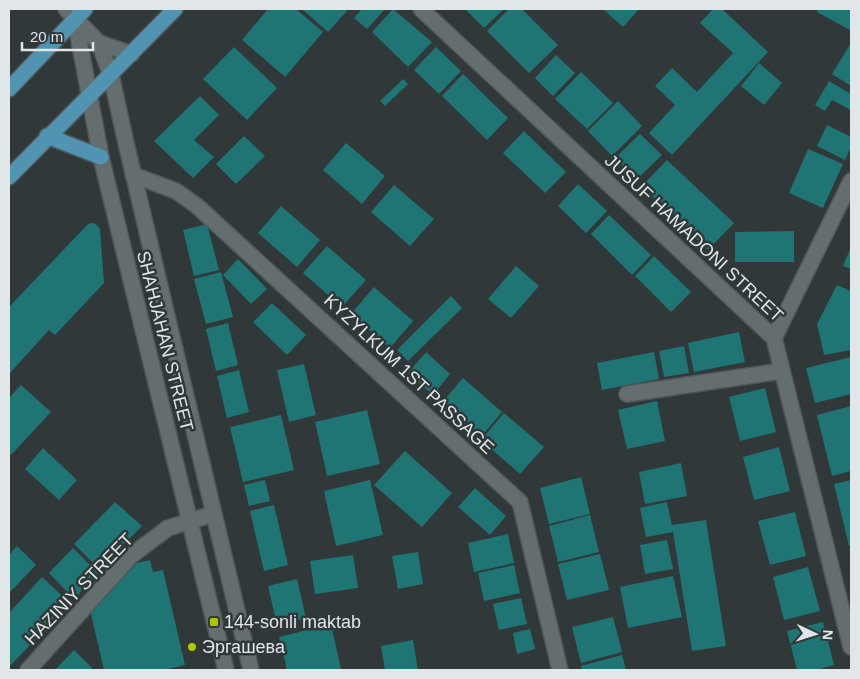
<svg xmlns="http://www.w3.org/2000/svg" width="860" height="679" viewBox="0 0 860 679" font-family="Arial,sans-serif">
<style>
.building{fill:#1e7574}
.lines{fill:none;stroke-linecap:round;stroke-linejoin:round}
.street-casing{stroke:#505759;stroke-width:18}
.secondary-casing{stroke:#505759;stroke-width:18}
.primary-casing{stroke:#505759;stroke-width:18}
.street{stroke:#656e6f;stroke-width:15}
.secondary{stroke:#656e6f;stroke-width:15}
.primary{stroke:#5194b1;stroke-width:15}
.poi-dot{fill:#b0c500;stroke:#30383a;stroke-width:2}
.labels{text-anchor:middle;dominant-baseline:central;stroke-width:5;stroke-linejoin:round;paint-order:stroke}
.street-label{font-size:18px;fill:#e1e6e8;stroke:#30383a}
.poi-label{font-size:18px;fill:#e1e6e8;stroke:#30383a;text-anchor:start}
</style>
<rect width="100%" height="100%" fill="#30383a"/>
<g class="building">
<polygon points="268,9 296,9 323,32 285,77 242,40"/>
<polygon points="302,9 345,9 347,11 328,32"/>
<polygon points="362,9 385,9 367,29 354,18"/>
<polygon points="393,9 432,42 408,67 372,32"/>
<polygon points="465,9 504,9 484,28"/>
<polygon points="509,9 522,9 558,45 529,73 487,31"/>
<polygon points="603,9 639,9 623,27"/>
<polygon points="713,9 722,9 768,52 672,155 649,133 675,105 655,86 672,68 697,92 733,53 700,23"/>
<polygon points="819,9 851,9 850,30 817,12"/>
<polygon points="851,43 851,86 832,74"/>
<polygon points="234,47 277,88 247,120 203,79"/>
<polygon points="436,47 461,71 439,94 414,70"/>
<polygon points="556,55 575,73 553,96 535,78"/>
<polygon points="759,63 782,83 764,105 741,86"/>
<polygon points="581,72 613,103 587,129 555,99"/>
<polygon points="463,74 508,118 487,140 442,96"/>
<polygon points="403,79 408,84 385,106 380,101"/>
<polygon points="829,81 851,94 851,110 832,100 825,111 815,105"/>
<polygon points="200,96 219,115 194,140 214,157 193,178 154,141"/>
<polygon points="618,101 642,126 612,156 588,131"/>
<polygon points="827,125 851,137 851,147 845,160 817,146"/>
<polygon points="524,131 566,172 545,193 503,153"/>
<polygon points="640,134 662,155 636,180 615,158"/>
<polygon points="244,136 265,156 236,184 216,164"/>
<polygon points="346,143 385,176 362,204 323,170"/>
<polygon points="808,149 843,164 823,208 789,193"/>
<polygon points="667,160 734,223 708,250 642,186"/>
<polygon points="578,184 607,211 586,233 558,206"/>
<polygon points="394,185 434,219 410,246 371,212"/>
<polygon points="281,206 320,240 297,267 258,233"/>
<polygon points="609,215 651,255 632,275 591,234"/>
<polygon points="91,223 96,224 100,229 104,283 55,335 49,330 9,374 9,307 88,224"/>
<polygon points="207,224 219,270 194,276 183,230"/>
<polygon points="794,231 794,262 735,262 735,232"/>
<polygon points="327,246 366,280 342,307 303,273"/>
<polygon points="851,247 851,269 843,266"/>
<polygon points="654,256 691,292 671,312 635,276"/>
<polygon points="238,259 267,289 251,304 223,275"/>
<polygon points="516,266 539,286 511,318 488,299"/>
<polygon points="221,272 233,317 206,324 194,279"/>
<polygon points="837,285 851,291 851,350 824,355 817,324"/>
<polygon points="374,287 413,321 390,348 351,314"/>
<polygon points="451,296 462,308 408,361 397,350"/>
<polygon points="272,303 306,335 287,355 253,322"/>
<polygon points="228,323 238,365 216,371 206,329"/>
<polygon points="739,332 745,362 694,372 688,343"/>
<polygon points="684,346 689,373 664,377 659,351"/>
<polygon points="426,352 450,374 433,395 408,373"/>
<polygon points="654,352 659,379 602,390 597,363"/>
<polygon points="851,357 851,394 815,403 806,368"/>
<polygon points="304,364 316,415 289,422 277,370"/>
<polygon points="239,370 249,412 227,418 217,376"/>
<polygon points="463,378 502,412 479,439 440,405"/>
<polygon points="21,385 51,412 11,455 9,453 9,398"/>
<polygon points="765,388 776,432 740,441 729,397"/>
<polygon points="657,401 665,441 627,449 618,410"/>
<polygon points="851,406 851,471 832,476 817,415"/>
<polygon points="367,410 380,464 327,476 315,422"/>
<polygon points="504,413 544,447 520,474 481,440"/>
<polygon points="281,415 294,470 243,482 230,427"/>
<polygon points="779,447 790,491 754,500 743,457"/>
<polygon points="43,448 77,480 59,500 25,469"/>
<polygon points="405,451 452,493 422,527 374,485"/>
<polygon points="681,463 687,496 645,504 639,472"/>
<polygon points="581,477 590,514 549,524 540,488"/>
<polygon points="265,480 270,501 249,506 244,485"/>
<polygon points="370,480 383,535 336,546 324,491"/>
<polygon points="851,480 851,545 849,546 834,484"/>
<polygon points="475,488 506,516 490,535 458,507"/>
<polygon points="115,502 142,526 99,569 74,544"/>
<polygon points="667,502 672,525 706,520 726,646 692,651 673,532 646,537 640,508"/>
<polygon points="274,505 288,565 264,571 250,511"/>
<polygon points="795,512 806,556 770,565 758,521"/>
<polygon points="590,515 599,552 558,562 549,526"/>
<polygon points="508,534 514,563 474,572 468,543"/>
<polygon points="667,540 673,569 645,574 640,545"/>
<polygon points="17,546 36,565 9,593 9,555"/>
<polygon points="73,548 98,573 74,599 49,573"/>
<polygon points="418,552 423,584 398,589 392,556"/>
<polygon points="600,554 609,590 567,600 558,564"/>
<polygon points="353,555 358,588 315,594 310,561"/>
<polygon points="150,560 153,572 163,570 185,665 163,670 104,670 90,610 137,563"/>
<polygon points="514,565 520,593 484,601 478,573"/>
<polygon points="808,567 820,611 784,620 773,577"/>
<polygon points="673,576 682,617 628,628 620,587"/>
<polygon points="42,577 70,603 11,665 9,663 9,613"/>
<polygon points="297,579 306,618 277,625 268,586"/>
<polygon points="521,598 527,624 499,630 493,604"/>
<polygon points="613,617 622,652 581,663 572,627"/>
<polygon points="823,622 834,665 816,670 797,670 787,631"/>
<polygon points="331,624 341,669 287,670 279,637"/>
<polygon points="530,629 535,649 517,654 513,633"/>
<polygon points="413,640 418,670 385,670 381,646"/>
<polygon points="74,650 92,668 90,670 55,670"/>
<polygon points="622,655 626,670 582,670 581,666"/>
</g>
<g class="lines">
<defs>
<g id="street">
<polyline points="421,9 774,338 851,647"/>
<polyline points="133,175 176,191 197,206 520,502 560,670"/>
<polyline points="774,338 851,181"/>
<polyline points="627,394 782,371"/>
<polyline points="28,670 132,555 168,528 213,514"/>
</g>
<g id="secondary">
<polyline points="66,9 99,43 111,75 126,143 251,670"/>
<polyline points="75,19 101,157 226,670"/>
<polyline points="99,43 132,54"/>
</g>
<g id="primary">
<polyline points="9,89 85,9"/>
<polyline points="47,136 101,157"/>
<polyline points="9,177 175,9"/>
</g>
</defs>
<use href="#street" class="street-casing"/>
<use href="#secondary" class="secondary-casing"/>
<use href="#primary" class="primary-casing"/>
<use href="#street" class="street"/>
<use href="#secondary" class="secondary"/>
<use href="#primary" class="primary"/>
</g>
<g class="poi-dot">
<rect x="209" y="617" width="10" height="10" rx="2.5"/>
<circle cx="192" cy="647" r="5"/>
</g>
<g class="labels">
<g class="street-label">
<text transform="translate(694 238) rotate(43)">JUSUF HAMADONI STREET</text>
<text transform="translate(165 341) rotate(76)">SHAHJAHAN STREET</text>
<text transform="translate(409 374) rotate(43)">KYZYLKUM 1ST PASSAGE</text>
<text transform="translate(79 589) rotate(-46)">HAZINIY STREET</text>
</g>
<g class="poi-label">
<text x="224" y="622">144-sonli maktab</text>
<text x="202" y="647">Эргашева</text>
</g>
</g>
<rect width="860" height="679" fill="none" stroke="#e1e6e8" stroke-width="20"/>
<g transform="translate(815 634) rotate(94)" stroke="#30383a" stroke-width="4" paint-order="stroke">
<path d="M0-4L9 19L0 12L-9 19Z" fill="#e1e6e8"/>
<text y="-8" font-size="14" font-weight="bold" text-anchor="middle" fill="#e1e6e8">N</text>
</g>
<path d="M22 42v8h71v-8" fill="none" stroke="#e1e6e8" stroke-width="2.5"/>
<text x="30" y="42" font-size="15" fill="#e1e6e8" stroke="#30383a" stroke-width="4" paint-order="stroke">20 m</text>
</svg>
